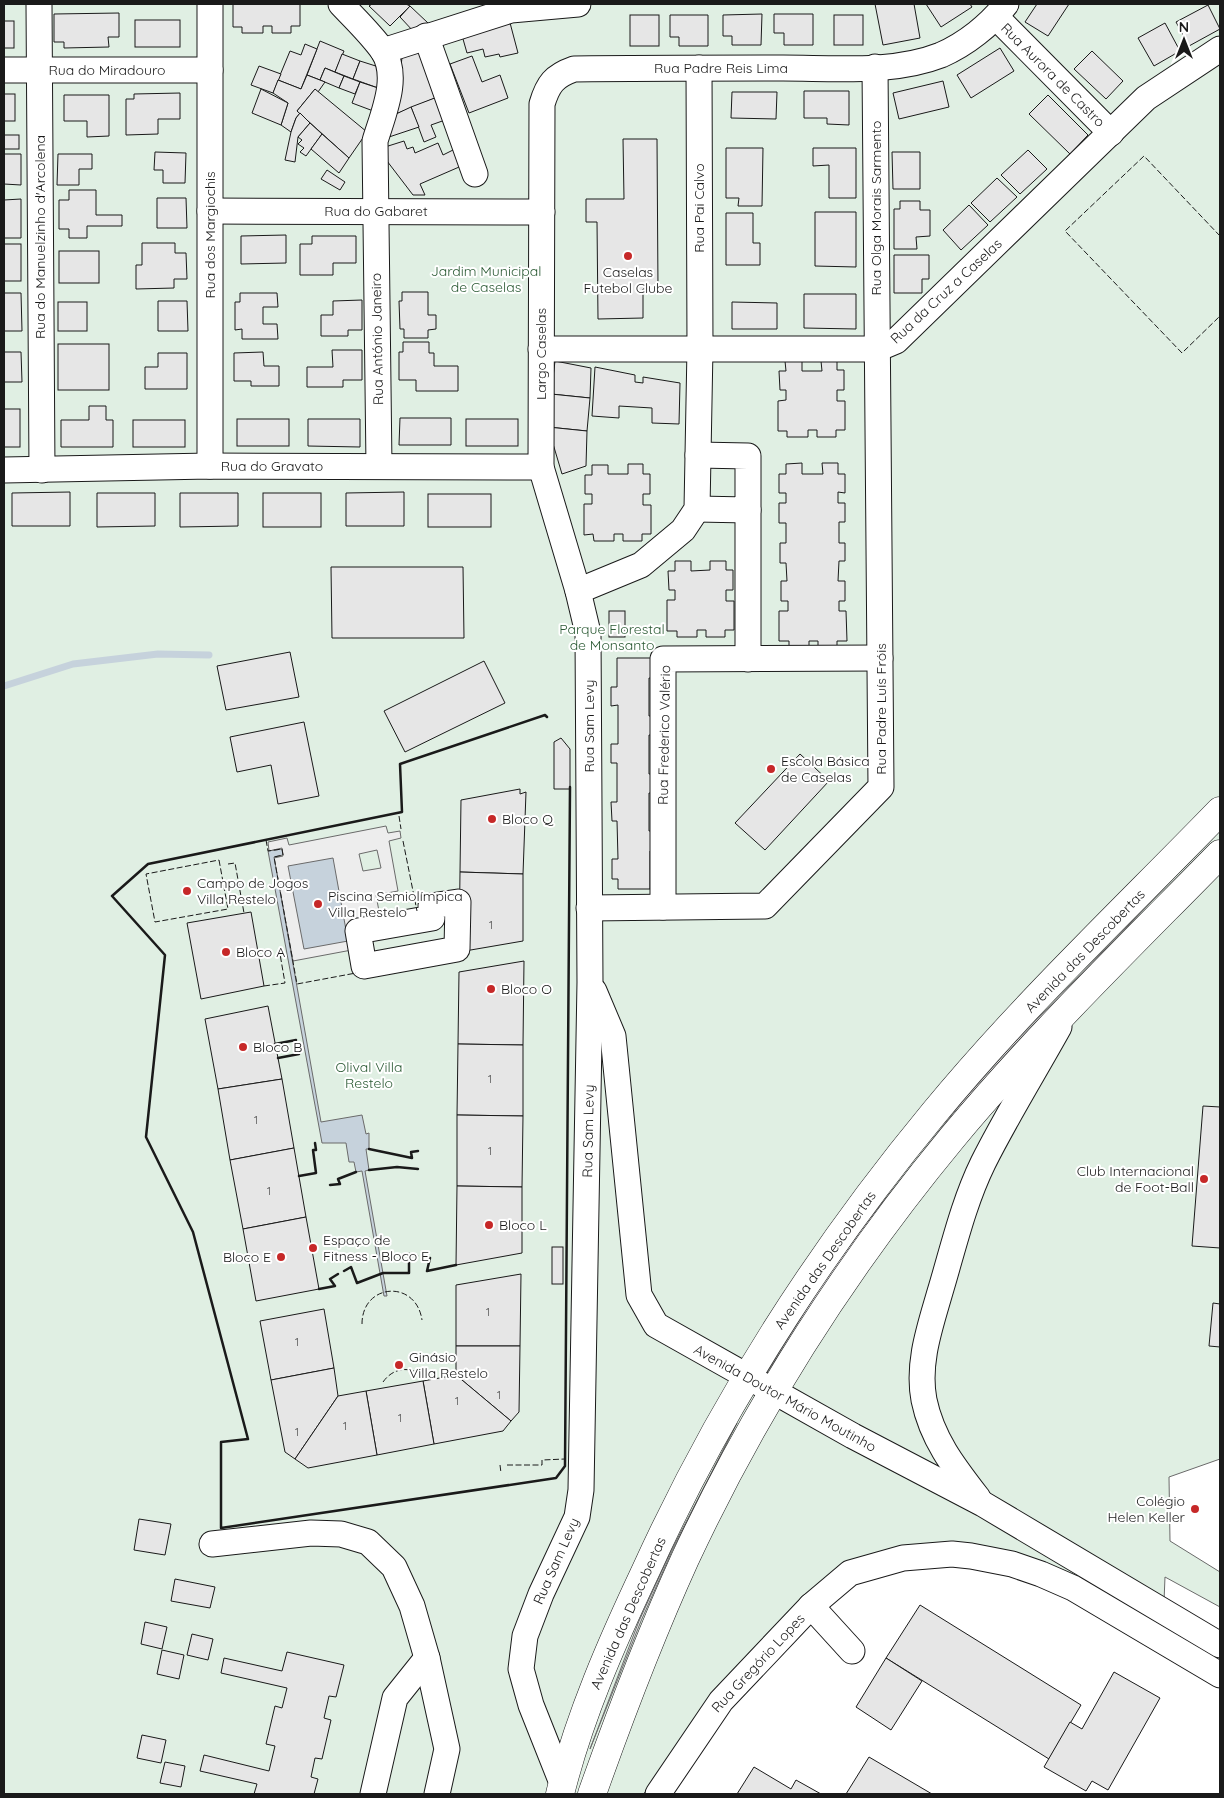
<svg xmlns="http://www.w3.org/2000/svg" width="1224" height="1798" viewBox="0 0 1224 1798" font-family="Quicksand,sans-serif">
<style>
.green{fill:#e0efe3;stroke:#6a6a6a}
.parking{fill:#ededed;stroke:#6a6a6a;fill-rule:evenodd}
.water{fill:#c6d2dc;stroke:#6a6a6a}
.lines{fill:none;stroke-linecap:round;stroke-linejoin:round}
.stream{stroke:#c6d2dc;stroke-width:7}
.building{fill:#e6e6e6;stroke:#1a1a1a}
.minor-casing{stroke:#1a1a1a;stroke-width:27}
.major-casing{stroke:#1a1a1a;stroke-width:29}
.minor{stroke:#fff;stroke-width:25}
.major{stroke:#fff;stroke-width:28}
.fence{stroke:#1a1a1a;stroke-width:1;stroke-dasharray:6 2.5;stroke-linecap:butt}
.wall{stroke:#1a1a1a;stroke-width:2.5}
.poi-dot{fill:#c62828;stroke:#fff;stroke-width:2}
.labels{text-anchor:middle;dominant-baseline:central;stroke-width:4;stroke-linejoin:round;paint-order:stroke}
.number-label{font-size:11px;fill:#4d4d4d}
.street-label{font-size:14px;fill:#1a1a1a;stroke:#fff}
.park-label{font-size:14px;fill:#2b5a34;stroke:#fff}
.poi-label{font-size:14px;fill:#1a1a1a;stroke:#fff;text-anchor:start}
</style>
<rect width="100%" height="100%" fill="#fff"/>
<polygon class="green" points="4,4 1220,4 1220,1459 1169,1477 1170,1541 1220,1572 1220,1607 1165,1577 1163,1626 1014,1561 952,1551 832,1587 679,1759 643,1794 4,1794"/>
<g class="parking">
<path d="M386,826L388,833L400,831L401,838L389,841L398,891L376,895L381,922L357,949L293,961L274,858L283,856L282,848L269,851L268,842L287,838L289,845ZM377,850L381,868L363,871L359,854Z"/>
<polygon points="1220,830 1014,1045 963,1103 868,1223 764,1377 822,1284 867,1222 962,1102 1013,1044"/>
<polygon points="737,1423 672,1551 641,1621 590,1749 639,1621 671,1551"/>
</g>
<g class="water">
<polygon points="282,849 283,855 274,857 321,1122 362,1115 366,1134 369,1133 369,1149 366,1149 369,1170 365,1171 387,1296 384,1296 362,1171 356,1172 354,1162 349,1162 346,1143 322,1143 268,851"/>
<polygon points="333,858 348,941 304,949 288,866"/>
</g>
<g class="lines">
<polyline class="stream" points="4,686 73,664 158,654 209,655"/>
</g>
<g class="building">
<polygon points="233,4 300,4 300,26 291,26 291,33 272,33 272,26 263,26 263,33 242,33 242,27 233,27"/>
<polygon points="372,4 406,4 410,6 390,26 369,6"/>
<polygon points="875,4 914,4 920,38 883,45"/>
<polygon points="926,4 970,4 972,7 941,27"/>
<polygon points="1037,4 1069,4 1048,36 1025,22"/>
<polygon points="1208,5 1220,29 1189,46 1176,22"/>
<polygon points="410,6 428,23 414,32 400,17"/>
<polygon points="119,13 119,37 108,37 109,47 64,48 64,42 54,42 54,14"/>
<polygon points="762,14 761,45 732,45 732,36 723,36 723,15"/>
<polygon points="774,14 813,14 813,45 784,45 784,33 774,33"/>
<rect x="630" y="15" width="29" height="31"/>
<polygon points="670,15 708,15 708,46 679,46 679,37 670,37"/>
<rect x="834" y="15" width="29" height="30"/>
<polygon points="509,19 518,53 500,57 499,54 485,57 483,49 467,53 461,32"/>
<rect x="135" y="20" width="45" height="27"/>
<rect x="4" y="21" width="10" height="27"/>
<polygon points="1165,23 1180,51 1154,66 1138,38"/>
<polygon points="320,41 344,51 335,72 325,68 320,80 307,75"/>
<polygon points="305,44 317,49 301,89 278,80 290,51 301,55"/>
<polygon points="1000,48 1014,71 971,98 957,75"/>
<polygon points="425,51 440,96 396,114 402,57"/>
<polygon points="1092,51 1123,81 1106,99 1074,69"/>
<polygon points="342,54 360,61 353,79 335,72"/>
<polygon points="472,56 482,82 500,75 508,98 469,113 450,64"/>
<polygon points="360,61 382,68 381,89 353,79"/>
<polygon points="259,66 281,74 273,93 251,85"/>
<polygon points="325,68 344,76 339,88 320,80"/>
<polygon points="307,75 325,82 318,92 315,89 297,111 300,113 296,118 291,132 281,125 288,103 273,93 278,80 301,89"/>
<polygon points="344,76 360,82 355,94 339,88"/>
<polygon points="943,81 949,107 899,119 893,93"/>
<polygon points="360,82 381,89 376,112 352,103"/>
<polygon points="261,89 288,103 281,125 252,113"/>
<polygon points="315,89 367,132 349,158 297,111"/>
<polygon points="804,91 849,91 849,125 827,124 827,118 804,118"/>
<polygon points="732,92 777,92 776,119 731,118"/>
<polygon points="180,93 180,119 158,119 158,134 126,135 126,99 134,99 134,94"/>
<rect x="4" y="94" width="11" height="27"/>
<polygon points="64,95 109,95 109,136 87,137 87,121 64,121"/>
<polygon points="1048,95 1088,135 1070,154 1029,114"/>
<polygon points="440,96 448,119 431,125 436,137 424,142 411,107"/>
<polygon points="411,107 419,127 389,137 396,114"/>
<polygon points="300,113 310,123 298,137 295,162 285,160 291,132 296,118"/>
<polygon points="310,123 322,134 306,156 300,152 304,148 298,144 302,140 298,137"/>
<polygon points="322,134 349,158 339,173 311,149"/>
<rect x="4" y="135" width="15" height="14"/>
<polygon points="623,139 657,139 658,289 643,289 643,318 598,319 597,222 586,222 586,199 624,199"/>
<polygon points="404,141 407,149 413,147 415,153 438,143 443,155 459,147 466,164 420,184 425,195 413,195 387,161 385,147"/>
<polygon points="726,148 763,148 762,206 738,206 739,198 726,198"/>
<polygon points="813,148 856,148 856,198 829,198 829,165 813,166"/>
<polygon points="1028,150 1047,169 1020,194 1001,175"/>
<polygon points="155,152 186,153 185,183 163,183 163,170 154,170"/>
<polygon points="892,152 920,152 920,189 893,189"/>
<polygon points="4,154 21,154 21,185 4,184"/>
<polygon points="58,154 92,154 92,169 79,169 79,185 57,185"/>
<polygon points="327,170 345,182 340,190 321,179"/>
<polygon points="997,178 1017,197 990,222 971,203"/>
<polygon points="69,190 96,190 96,215 122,215 122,226 87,226 87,238 69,238 69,229 59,229 59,200 69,200"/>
<polygon points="157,198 186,198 187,228 157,228"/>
<polygon points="21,199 21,238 4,238 4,200"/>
<polygon points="900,201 920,201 920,210 930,210 930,236 916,237 917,249 894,249 894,209 900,209"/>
<polygon points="969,205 988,225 961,250 943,230"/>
<polygon points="815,212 856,212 856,267 815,266"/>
<polygon points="726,213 753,213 753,243 760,243 760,265 726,265"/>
<polygon points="286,235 286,263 241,264 241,236"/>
<polygon points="312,236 356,236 356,263 333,263 333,275 300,275 300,244 312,244"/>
<polygon points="142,243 175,243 175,253 186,253 187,279 174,279 174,288 136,289 136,265 142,265"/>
<rect x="4" y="244" width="17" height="37"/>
<rect x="59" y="251" width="40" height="32"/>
<polygon points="894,255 929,255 929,279 922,279 922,293 894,293"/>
<polygon points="402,292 428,292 428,315 436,315 436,329 428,330 428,338 404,338 404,329 400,329 399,301 402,301"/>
<polygon points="4,293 21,293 22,331 4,331"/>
<polygon points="240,293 277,293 278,307 263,307 263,324 277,324 278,339 242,339 242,329 235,330 235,302 240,302"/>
<polygon points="804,294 856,294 856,329 804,328"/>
<polygon points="362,300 362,330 348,330 348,336 321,336 321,315 333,315 333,301"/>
<polygon points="158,301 187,301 188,331 158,331"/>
<rect x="58" y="302" width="29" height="29"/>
<polygon points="732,302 777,303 777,329 732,329"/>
<polygon points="403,342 429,342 429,353 434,353 434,366 458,366 458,391 416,391 416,380 399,380 399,352 403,352"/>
<rect x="58" y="344" width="51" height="46"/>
<polygon points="332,350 362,350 362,380 343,380 343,387 307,387 307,367 333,367"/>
<polygon points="4,352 21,352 22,382 4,382"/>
<polygon points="263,352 264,366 279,366 279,386 251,386 251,381 234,381 234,353"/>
<polygon points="158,353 187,353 187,389 145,389 145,367 158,367"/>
<polygon points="555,361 591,368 590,398 551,394"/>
<polygon points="785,361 802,361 802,371 822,371 821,361 837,361 837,370 844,370 844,390 837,390 837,401 845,401 845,430 836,430 836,437 817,437 817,430 808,430 808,437 787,437 787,431 778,431 778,401 786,400 786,390 780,390 779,371 786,371"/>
<polygon points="595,367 635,375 635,382 643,383 643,377 680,383 679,424 652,423 652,408 619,406 619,418 592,416"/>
<polygon points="551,394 590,398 587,431 548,427"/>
<polygon points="89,406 106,406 106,420 113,420 113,447 61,447 61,420 89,420"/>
<rect x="4" y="409" width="16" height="38"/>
<polygon points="400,418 451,418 451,445 399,445"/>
<rect x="237" y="419" width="52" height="27"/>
<polygon points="308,419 360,419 360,447 308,446"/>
<rect x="466" y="419" width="52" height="27"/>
<rect x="133" y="420" width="52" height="27"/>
<polygon points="548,427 587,431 586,466 562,474"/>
<polygon points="802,463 802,474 823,474 822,463 838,463 838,474 845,474 845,493 838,492 838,503 845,503 845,522 839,522 839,543 845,543 845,561 839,561 838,581 845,581 845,601 839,601 839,611 846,611 847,641 837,641 837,647 818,647 818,641 809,641 809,647 789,647 789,641 779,641 779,611 788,611 788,601 781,601 781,581 787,581 786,563 780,563 780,543 786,543 786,523 779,523 779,503 786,503 786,493 779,493 779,474 786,474 786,464"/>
<polygon points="628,464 643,464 643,474 650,474 650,494 643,494 643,505 651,505 651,534 642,534 642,541 623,541 623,534 614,534 614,541 594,541 593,534 584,535 584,504 592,504 592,494 585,494 585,475 592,475 592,465 608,465 608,474 628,474"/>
<polygon points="70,492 70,526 12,526 12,493"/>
<polygon points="404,492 404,526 346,526 346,493"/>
<polygon points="97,493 155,493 155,526 97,527"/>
<polygon points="180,493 238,493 238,526 180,527"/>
<rect x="263" y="493" width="58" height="34"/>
<rect x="428" y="494" width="63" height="33"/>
<polygon points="675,561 691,561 691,571 710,570 710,561 726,561 726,570 733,570 733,590 726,590 726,601 734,601 734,630 725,630 725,637 706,637 706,630 697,630 697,637 677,637 677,631 667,631 667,600 675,600 675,590 669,590 668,571 675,571"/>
<polygon points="331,567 463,567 464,638 332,638"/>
<rect x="609" y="611" width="16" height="26"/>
<polygon points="290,652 299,697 226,710 217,666"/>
<polygon points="617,658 655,658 655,678 649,678 649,716 656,716 656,735 649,735 649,774 656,774 656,793 649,793 649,831 656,831 656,851 650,851 650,889 618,889 618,879 612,879 612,859 618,859 617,821 612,821 611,802 617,802 617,763 611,763 611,744 618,744 618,705 611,706 611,687 617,687"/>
<polygon points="484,661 505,703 405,752 384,711"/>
<polygon points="304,722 319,796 278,804 271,765 237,772 230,737"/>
<polygon points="561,738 570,749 570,789 554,789 554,742"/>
<polygon points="800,754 829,781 765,850 735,823"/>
<polygon points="520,789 520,794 526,792 523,874 460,872 461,800"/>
<polygon points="460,872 523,874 523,941 459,952"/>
<polygon points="251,912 264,986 201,999 187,923"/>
<polygon points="524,961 523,1045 458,1044 459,972"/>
<polygon points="268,1006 282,1079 218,1089 205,1019"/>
<polygon points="458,1044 523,1045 523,1116 457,1115"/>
<polygon points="282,1079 294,1148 230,1160 218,1089"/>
<polygon points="1203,1106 1220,1107 1220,1248 1192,1246"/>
<polygon points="457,1115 523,1116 522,1187 457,1186"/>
<polygon points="294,1148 306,1217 243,1229 230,1160"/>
<polygon points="457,1186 522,1187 522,1253 456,1265"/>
<polygon points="306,1217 319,1289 256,1301 243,1229"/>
<rect x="552" y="1247" width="11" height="37"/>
<polygon points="521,1274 520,1346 456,1346 456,1285"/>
<polygon points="1213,1303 1220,1304 1220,1347 1209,1346"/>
<polygon points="324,1309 334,1368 271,1380 260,1321"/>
<polygon points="456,1346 520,1346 519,1412 511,1421 456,1375"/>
<polygon points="334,1368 338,1396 295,1459 285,1452 271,1380"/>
<polygon points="456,1375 511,1421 503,1431 434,1444 423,1381"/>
<polygon points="423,1381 434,1444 377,1455 366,1391"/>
<polygon points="366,1391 377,1455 308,1468 295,1459 338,1396"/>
<polygon points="139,1519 171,1524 165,1555 134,1550"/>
<polygon points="175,1579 215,1587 210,1608 171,1601"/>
<polygon points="920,1605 1081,1705 1049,1759 886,1658"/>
<polygon points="145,1622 167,1627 162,1649 141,1644"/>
<polygon points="192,1634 213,1639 208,1660 187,1655"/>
<polygon points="162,1650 184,1655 179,1679 157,1674"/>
<polygon points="287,1652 344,1665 336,1697 329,1696 324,1718 331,1720 322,1759 315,1758 311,1777 318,1779 314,1794 254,1794 257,1784 200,1771 204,1755 269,1771 275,1746 266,1744 275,1706 282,1708 287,1688 221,1673 224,1658 282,1671"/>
<polygon points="886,1658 922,1681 891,1730 856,1707"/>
<polygon points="1114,1672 1160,1698 1108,1790 1092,1781 1086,1791 1044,1767 1070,1722 1082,1729"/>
<polygon points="142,1735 166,1740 161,1763 137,1758"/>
<polygon points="869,1757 932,1794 846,1794"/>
<polygon points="165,1762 185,1766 181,1787 160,1783"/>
<polygon points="754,1767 791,1789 796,1780 821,1794 737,1794"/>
</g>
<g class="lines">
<defs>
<g id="minor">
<polyline points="39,4 42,470"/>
<polyline points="210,4 210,466"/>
<path d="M341,4C355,19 371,34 383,51C400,77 383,114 375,141L379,466"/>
<polyline points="996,17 1111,133"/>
<polyline points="426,36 475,174"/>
<polyline points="383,51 511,10 578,4"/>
<polyline points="4,70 210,70"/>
<polyline points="210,211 542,212"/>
<polyline points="541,349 877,349 896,341 1146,98 1220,49"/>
<polyline points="4,470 210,466 541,467"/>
<polyline points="697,509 748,510 748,456 698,455"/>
<polyline points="748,510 748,659"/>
<polyline points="578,591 641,565 683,530 697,509 700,348 699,68"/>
<polygon points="458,902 457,949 364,966 358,931 432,918 431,906"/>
<polyline points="663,907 663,659 880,658"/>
<polyline points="589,908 765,906 881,787 875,67"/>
<polyline points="594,991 613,1036 639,1295 656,1325 853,1436 983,1504 1220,1645"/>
<path d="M978,1498C954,1467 932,1439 924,1400C917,1363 930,1327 940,1292C953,1249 963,1204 983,1163C1006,1117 1034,1072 1059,1027"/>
<polyline points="212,1544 311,1533 341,1534 368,1542 394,1567 412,1606 427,1658 447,1749 437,1794"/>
<polyline points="811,1606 852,1651"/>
<path d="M562,1783L531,1705L521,1669L525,1636L541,1594L577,1517L581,1490L590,982L588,633L578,591L541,467L542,104C548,84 554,76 574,69C643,68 713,68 783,68C833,68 893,74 941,55C966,44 990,25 1006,4"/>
<polyline points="373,1794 395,1698 427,1658"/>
<polyline points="658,1794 721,1701 811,1606 850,1573 903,1558 952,1554 971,1556 1012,1564 1041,1574 1073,1588 1220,1675"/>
</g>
<g id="major">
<path d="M560,1794C579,1717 612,1642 646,1570C721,1405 819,1252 934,1113C1022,1006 1124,910 1220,811"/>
<path d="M592,1794C620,1715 650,1636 685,1559C755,1409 846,1266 952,1138C1035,1038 1129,947 1220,854"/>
</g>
</defs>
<use href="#minor" class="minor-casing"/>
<use href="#major" class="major-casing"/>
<use href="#minor" class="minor"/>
<use href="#major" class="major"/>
<g class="fence">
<polyline points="1220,236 1144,156 1065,231 1182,353 1220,316"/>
<polyline points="399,816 401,829"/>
<polyline points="266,840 268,851 282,849 283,855 274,857 297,984 356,973"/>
<polyline points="403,841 417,911"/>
<polygon points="219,860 228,909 155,922 146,874"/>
<polyline points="228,864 235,863 244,913"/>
<polyline points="264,986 285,983 280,954"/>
<path d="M362,1324C362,1283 416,1279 422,1320"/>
<path d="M383,1382C393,1368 408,1366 422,1375"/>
<polyline points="500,1465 501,1473"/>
<polyline points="507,1465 542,1465 542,1460 565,1459"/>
</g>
<g class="wall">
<polyline points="547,717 545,715 400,764 402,812 148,864 112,896 165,955 146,1137 193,1232 248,1439 221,1442 221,1528 556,1478 565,1466 570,787"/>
<polyline points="275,1044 296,1040"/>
<polyline points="278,1058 299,1054"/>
<polyline points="369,1149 412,1158 411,1152 418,1151"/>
<polyline points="369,1170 397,1167 418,1169"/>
<polyline points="299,1176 316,1173 313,1150 316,1150 315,1143"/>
<polyline points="330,1185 340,1184 338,1179 356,1172"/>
<polyline points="424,1257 430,1258 427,1271 456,1265"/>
<polyline points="344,1271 351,1267 357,1283 383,1273 409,1273 409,1254 417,1256"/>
<polyline points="319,1289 335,1286 330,1279 338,1274"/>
</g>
</g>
<g class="poi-dot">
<circle cx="628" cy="256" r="5"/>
<circle cx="771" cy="769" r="5"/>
<circle cx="492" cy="819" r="5"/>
<circle cx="187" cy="891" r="5"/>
<circle cx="318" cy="904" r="5"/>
<circle cx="226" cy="952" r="5"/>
<circle cx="491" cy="989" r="5"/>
<circle cx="243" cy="1047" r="5"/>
<circle cx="1204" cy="1179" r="5"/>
<circle cx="489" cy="1225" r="5"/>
<circle cx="313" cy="1248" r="5"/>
<circle cx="281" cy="1257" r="5"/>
<circle cx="399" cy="1365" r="5"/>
<circle cx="1195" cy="1509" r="5"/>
</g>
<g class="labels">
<g class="number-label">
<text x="491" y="925">1</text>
<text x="490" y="1079">1</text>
<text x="256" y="1120">1</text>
<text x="490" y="1151">1</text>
<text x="269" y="1191">1</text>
<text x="488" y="1312">1</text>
<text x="297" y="1342">1</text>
<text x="499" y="1395">1</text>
<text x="457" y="1401">1</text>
<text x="400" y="1418">1</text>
<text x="345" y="1426">1</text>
<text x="297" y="1432">1</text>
</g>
<g class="street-label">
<text x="721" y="68">Rua Padre Reis Lima</text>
<text x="107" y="70">Rua do Miradouro</text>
<text transform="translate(1053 75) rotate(45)">Rua Aurora de Castro</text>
<text transform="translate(699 208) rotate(-90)">Rua Pai Calvo</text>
<text transform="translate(876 208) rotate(-90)">Rua Olga Morais Sarmento</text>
<text x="376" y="211">Rua do Gabaret</text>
<text transform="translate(210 235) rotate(-90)">Rua dos Margiochis</text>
<text transform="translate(40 237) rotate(-90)">Rua do Manuelzinho d'Arcolena</text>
<text transform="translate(946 291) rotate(-43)">Rua da Cruz a Caselas</text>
<text transform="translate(377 339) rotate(-91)">Rua António Janeiro</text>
<text transform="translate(541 354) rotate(-90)">Largo Caselas</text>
<text x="272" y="466">Rua do Gravato</text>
<text transform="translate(881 709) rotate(-90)">Rua Padre Luís Fróis</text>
<text transform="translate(589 726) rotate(-90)">Rua Sam Levy</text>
<text transform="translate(664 735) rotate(-89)">Rua Frederico Valério</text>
<text transform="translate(1085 951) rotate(-46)">Avenida das Descobertas</text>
<text transform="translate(588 1131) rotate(-89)">Rua Sam Levy</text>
<text transform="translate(825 1260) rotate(-55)">Avenida das Descobertas</text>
<text transform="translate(785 1398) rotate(29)">Avenida Doutor Mário Moutinho</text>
<text transform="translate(556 1561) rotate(-66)">Rua Sam Levy</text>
<text transform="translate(628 1613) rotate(-66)">Avenida das Descobertas</text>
<text transform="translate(758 1663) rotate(-47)">Rua Gregório Lopes</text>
</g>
<g class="park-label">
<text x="486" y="271">Jardim Municipal<tspan x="486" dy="16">de Caselas</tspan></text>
<text x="612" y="629">Parque Florestal<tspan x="612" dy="16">de Monsanto</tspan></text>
<text x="369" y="1067">Olival Villa<tspan x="369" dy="16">Restelo</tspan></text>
</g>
<g class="poi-label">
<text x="628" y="272" text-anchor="middle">Caselas<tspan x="628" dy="16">Futebol Clube</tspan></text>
<text x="781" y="761">Escola Básica<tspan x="781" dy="16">de Caselas</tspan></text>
<text x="502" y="819">Bloco Q</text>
<text x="197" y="883">Campo de Jogos<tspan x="197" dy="16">Villa Restelo</tspan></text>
<text x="328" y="896">Piscina Semiolímpica<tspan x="328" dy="16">Villa Restelo</tspan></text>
<text x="236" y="952">Bloco A</text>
<text x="501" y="989">Bloco O</text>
<text x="253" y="1047">Bloco B</text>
<text x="1194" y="1171" text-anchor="end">Club Internacional<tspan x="1194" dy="16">de Foot-Ball</tspan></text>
<text x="499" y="1225">Bloco L</text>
<text x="323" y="1240">Espaço de<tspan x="323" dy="16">Fitness - Bloco E</tspan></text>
<text x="271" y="1257" text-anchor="end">Bloco E</text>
<text x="409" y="1357">Ginásio<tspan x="409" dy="16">Villa Restelo</tspan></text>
<text x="1185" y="1501" text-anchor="end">Colégio<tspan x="1185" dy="16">Helen Keller</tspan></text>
</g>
</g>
<rect width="1224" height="1798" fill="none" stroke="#1a1a1a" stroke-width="10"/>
<g transform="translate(1184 40)" stroke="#ffffff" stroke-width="4" paint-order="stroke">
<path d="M0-4L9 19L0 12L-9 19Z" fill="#1a1a1a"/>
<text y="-8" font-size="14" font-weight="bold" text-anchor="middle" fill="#1a1a1a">N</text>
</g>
</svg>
